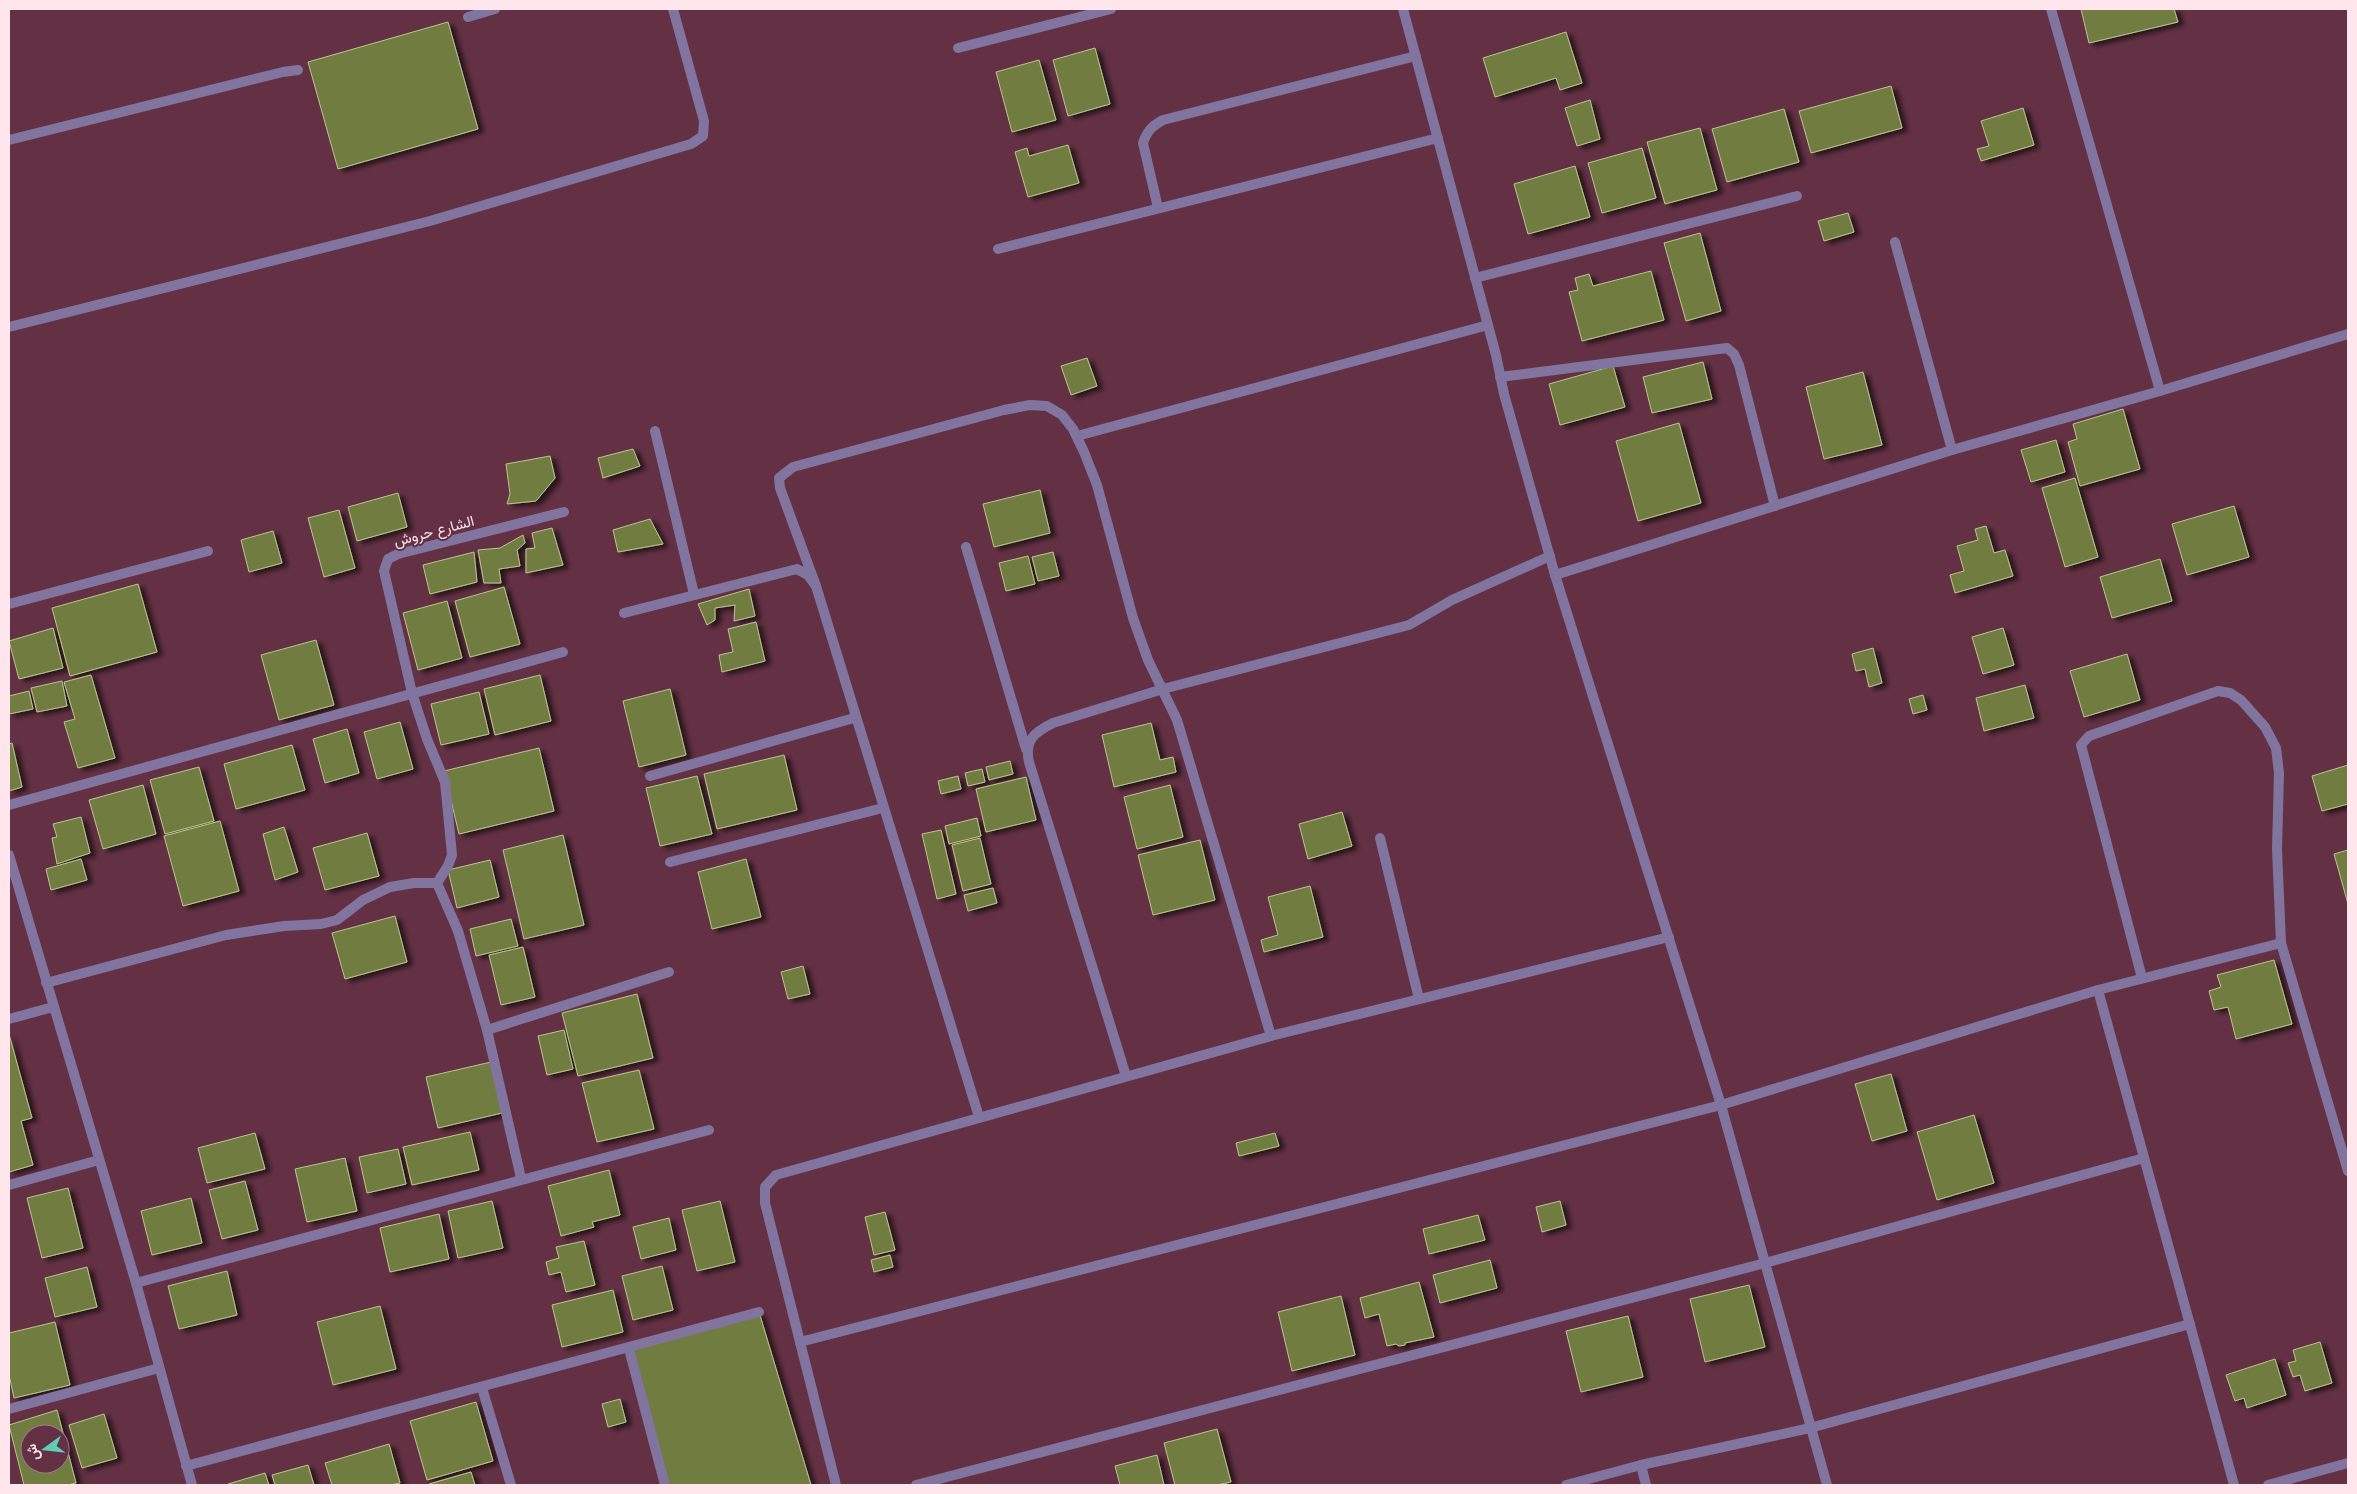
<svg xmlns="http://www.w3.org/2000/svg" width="2357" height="1494" viewBox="0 0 2357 1494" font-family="Raleway,Vazirmatn,sans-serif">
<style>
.building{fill:#707c41;stroke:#bac68f;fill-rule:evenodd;filter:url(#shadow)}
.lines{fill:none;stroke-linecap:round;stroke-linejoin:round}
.street{stroke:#81749e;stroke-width:10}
.labels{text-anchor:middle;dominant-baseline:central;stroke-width:4;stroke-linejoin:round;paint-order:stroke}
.street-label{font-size:15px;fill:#ffe5ec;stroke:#633143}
</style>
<defs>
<filter id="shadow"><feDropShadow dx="5.5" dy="3" stdDeviation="2.5" flood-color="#0009"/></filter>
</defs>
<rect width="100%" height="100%" fill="#633143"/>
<g class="building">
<polygon points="2081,9 2174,9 2178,22 2089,43"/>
<polygon points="448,22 478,129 338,169 308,62"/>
<polygon points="1566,32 1582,83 1560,90 1556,78 1495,97 1483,58"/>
<polygon points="1095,48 1110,104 1068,116 1053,60"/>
<polygon points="1039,60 1056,120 1012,132 996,72"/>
<polygon points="1891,86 1902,128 1811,153 1799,111"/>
<polygon points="1590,100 1600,139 1577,146 1565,108"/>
<polygon points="2023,108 2034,145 1981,161 1977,149 1989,146 1981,121"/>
<polygon points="1784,109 1799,162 1727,182 1712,129"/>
<polygon points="1700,128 1717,190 1665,204 1647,142"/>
<polygon points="1068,145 1079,183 1028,197 1015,152 1027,148 1029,156"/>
<polygon points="1642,148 1656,198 1602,213 1588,163"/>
<polygon points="1575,166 1590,217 1528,234 1514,184"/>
<polygon points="1848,213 1854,232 1824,241 1818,221"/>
<polygon points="1700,233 1721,311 1686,321 1664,243"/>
<polygon points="1651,271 1664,320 1582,341 1569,292 1578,290 1575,278 1589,274 1593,286"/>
<polygon points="1087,358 1097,386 1071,395 1061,366"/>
<polygon points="1703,362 1712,399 1652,413 1643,377"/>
<polygon points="1613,366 1625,407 1560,425 1549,384"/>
<polygon points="1863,372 1882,445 1824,459 1806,387"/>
<polygon points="2123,409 2140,469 2080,486 2068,442 2077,439 2073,424"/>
<polygon points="1679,423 1701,503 1638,521 1616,441"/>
<polygon points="2056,440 2065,472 2031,482 2021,450"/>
<polygon points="633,449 640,466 603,478 598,458"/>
<polygon points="550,456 555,478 536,501 507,504 510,494 506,464"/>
<polygon points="2075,478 2098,557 2065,567 2042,488"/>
<polygon points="1040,490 1050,533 994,547 983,504"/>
<polygon points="398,493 407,527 357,541 348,507"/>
<polygon points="2234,506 2249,557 2187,575 2172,524"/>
<polygon points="339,510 355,568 324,577 308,518"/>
<polygon points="650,519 663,544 618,552 613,530"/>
<polygon points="1986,526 1994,553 2005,550 2013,576 1955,593 1950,575 1964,571 1957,546 1978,540 1975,529"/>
<polygon points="552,528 563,565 526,573 526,549 535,548 532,533"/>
<polygon points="273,531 282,563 249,572 241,540"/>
<polygon points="523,535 525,543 517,550 520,566 499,569 501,583 484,583 478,550 500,548"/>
<polygon points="474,552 477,582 430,594 423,565"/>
<polygon points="1053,552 1059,576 1038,581 1032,557"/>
<polygon points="1028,556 1035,584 1006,591 999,563"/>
<polygon points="2160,559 2172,601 2112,618 2100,577"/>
<polygon points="138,584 157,652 70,676 52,608"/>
<polygon points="504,587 520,644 470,657 455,601"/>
<polygon points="749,589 755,616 734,621 735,605 715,608 715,620 707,625 698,604"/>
<polygon points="447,601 462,658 418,670 403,613"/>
<polygon points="756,622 765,661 722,672 719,655 733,652 728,629"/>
<polygon points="53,628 63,668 19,679 9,641"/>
<polygon points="2003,628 2014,665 1983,674 1972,637"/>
<polygon points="316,640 334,705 279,720 261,655"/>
<polygon points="1873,648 1882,683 1869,687 1865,669 1856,671 1852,654"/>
<polygon points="2127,654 2140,700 2084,717 2070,671"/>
<polygon points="91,675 115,758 78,768 64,722 75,719 64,682"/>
<polygon points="540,675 551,721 495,735 484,689"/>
<polygon points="62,681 67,706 37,712 31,688"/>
<polygon points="2025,685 2034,718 1984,731 1976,698"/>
<polygon points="670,689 686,755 639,767 623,701"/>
<polygon points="29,691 33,709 9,714 9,696"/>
<polygon points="479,692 489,734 441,745 431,704"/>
<polygon points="1923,695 1927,710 1913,714 1909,699"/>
<polygon points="400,722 413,769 377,779 364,732"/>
<polygon points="1151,723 1160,760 1173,757 1176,772 1114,787 1102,735"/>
<polygon points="347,729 359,773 325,783 313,739"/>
<polygon points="12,743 22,787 9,791 9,744"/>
<polygon points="292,745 305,790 236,809 224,764"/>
<polygon points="539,748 554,811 459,834 444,771"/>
<polygon points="784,755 797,810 717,829 704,774"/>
<polygon points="1010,761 1013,774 989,780 986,767"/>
<polygon points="2348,765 2348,804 2322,811 2312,776"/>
<polygon points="199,767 214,821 165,834 150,780"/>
<polygon points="982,769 985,782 968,786 965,773"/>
<polygon points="697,776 712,834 660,846 646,788"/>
<polygon points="958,776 961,789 941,794 938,781"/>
<polygon points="1026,777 1036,820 986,832 976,789"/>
<polygon points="143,785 156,834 103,849 89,800"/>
<polygon points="1170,785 1183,837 1137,849 1124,797"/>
<polygon points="1342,812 1352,846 1308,859 1299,824"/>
<polygon points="81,817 90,853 57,864 52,838 57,837 53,824"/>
<polygon points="977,818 981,836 949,844 945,826"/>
<polygon points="220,821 239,891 183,906 164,836"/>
<polygon points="284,827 298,872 275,880 263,834"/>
<polygon points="941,830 956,894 937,899 922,834"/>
<polygon points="367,833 379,876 325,890 313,848"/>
<polygon points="563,835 584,925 524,939 503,850"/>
<polygon points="980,838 991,884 963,891 952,845"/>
<polygon points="1200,840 1215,900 1153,915 1138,855"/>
<polygon points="2348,850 2348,904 2334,854"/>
<polygon points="81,859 87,880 51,890 46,869"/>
<polygon points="746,859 761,917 712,929 698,872"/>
<polygon points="490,860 499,897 457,908 448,870"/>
<polygon points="1310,886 1323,937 1264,952 1261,940 1278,935 1268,897"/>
<polygon points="993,888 997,903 968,911 964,895"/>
<polygon points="395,916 407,962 345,979 332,933"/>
<polygon points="511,919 518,946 476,956 470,929"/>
<polygon points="523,947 535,997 501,1005 489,955"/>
<polygon points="2274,960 2292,1024 2236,1039 2228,1007 2214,1010 2209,991 2221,987 2217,975"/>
<polygon points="803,966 810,994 788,999 781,972"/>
<polygon points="637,994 653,1058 578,1076 562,1013"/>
<polygon points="564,1030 573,1069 547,1075 538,1036"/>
<polygon points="9,1034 32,1118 21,1121 33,1165 9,1172"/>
<polygon points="491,1062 502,1113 438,1128 426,1077"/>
<polygon points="639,1070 654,1129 597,1142 582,1083"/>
<polygon points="1891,1074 1907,1131 1872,1141 1855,1084"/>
<polygon points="1974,1115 1994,1183 1937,1200 1917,1132"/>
<polygon points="470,1132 479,1170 412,1185 403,1147"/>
<polygon points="255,1133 265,1169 207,1183 198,1148"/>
<polygon points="1275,1133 1279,1146 1239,1156 1236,1143"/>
<polygon points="398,1149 406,1184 367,1193 359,1157"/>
<polygon points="345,1158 357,1211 307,1222 295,1169"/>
<polygon points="609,1170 620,1215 592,1222 594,1227 561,1236 548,1186"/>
<polygon points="245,1181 258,1230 222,1239 209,1190"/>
<polygon points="68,1188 83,1248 42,1258 27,1198"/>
<polygon points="191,1198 202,1243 152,1255 141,1211"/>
<polygon points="492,1201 503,1248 458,1258 448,1211"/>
<polygon points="720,1201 735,1262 697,1271 682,1210"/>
<polygon points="1560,1201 1566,1225 1542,1232 1536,1207"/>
<polygon points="885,1212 895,1250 874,1255 865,1217"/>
<polygon points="439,1214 449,1259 390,1272 380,1228"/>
<polygon points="1478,1215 1485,1240 1429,1254 1423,1229"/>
<polygon points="669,1218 676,1250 641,1259 633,1227"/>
<polygon points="584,1241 595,1285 566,1292 561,1272 549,1275 546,1262 559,1258 556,1247"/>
<polygon points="890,1255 893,1267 874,1272 871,1260"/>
<polygon points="1490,1260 1497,1288 1440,1303 1433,1275"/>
<polygon points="662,1266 673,1310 633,1320 622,1276"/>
<polygon points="87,1267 97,1307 55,1317 45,1278"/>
<polygon points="227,1271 237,1315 179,1329 168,1286"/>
<polygon points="1419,1282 1434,1337 1405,1343 1405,1345 1399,1346 1396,1344 1387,1346 1379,1314 1365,1318 1360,1298"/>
<polygon points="1749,1285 1765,1347 1705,1362 1690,1299"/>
<polygon points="613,1290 623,1332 562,1347 552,1305"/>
<polygon points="1341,1296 1355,1355 1292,1371 1278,1312"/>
<polygon points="380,1306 396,1369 333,1385 317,1322"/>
<polygon points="759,1312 811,1485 665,1485 629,1349"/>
<polygon points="1628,1316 1643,1377 1581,1392 1566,1331"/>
<polygon points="55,1322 70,1385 14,1398 9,1375 9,1333"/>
<polygon points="2320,1342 2332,1383 2305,1391 2300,1375 2293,1377 2288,1363 2296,1361 2293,1350"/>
<polygon points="2275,1359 2286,1395 2247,1408 2244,1398 2235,1401 2226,1375"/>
<polygon points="620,1399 626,1422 608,1427 602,1404"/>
<polygon points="476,1402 493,1461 427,1480 410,1421"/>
<path d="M57,1410L76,1483L68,1485H24L9,1425ZM30,1434H60V1464H30Z"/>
<polygon points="104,1414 117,1458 82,1468 69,1425"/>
<polygon points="1217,1429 1231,1482 1217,1485 1175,1485 1164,1443"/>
<polygon points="389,1444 400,1483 391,1485 332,1485 325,1463"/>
<polygon points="1157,1455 1164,1485 1120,1485 1115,1466"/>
<polygon points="308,1465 314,1485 275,1485 272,1475"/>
<polygon points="471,1472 475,1485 429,1485 429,1484"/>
<polygon points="265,1473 269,1485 229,1485 228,1484"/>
</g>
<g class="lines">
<g class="street">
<polyline points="1403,9 1496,355 1504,394 1555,575 1952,450 2160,391 2348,334"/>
<polyline points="2051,9 2160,391"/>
<polyline points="468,17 495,9"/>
<polyline points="958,48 1111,9"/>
<polyline points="9,140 283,72 298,70"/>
<path d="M1158,208L1143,143C1147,131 1152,126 1163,120L1416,56"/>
<polyline points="1895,242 1952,450"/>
<polyline points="998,249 1438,138"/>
<polyline points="1475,278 1797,196"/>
<polyline points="9,327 430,221 691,144 703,136 704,121 673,9"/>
<polyline points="1500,377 1727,348 1734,354 1739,365 1775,506"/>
<polyline points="655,431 694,594"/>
<polyline points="1077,436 1488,325"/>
<polyline points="966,547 1026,749"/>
<polyline points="1555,575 1721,1105 1827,1485"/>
<polyline points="816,586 780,488 779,478 793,467 1004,410 1030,405 1047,406 1062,415 1073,429 1084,452 1097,485 1133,618 1148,660 1177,720 1271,1036"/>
<polyline points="9,604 208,551"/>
<polyline points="624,613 797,569 808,575 816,586 979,1117"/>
<polyline points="650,776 854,718"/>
<polyline points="9,805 563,652"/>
<polyline points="1380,838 1419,999"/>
<polyline points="9,855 136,1283 192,1485"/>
<polyline points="670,862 883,808"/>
<polyline points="437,883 448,866 452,855 445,782 427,739 412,693 384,571 388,559 398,554 564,512"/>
<polyline points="2142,978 2081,745 2089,736 2218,691 2230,693 2241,700 2265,727 2276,748 2279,773 2277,849 2281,943"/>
<polyline points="46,983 226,935 284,926 321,924 337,920 363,900 390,887 414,883 437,883 458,931 487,1030 521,1178"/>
<polyline points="2098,990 2234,1485"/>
<polyline points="9,1019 53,1007"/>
<polyline points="487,1030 669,972"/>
<path d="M1126,1076L1029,762C1024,740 1035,732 1053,723L1163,689L1409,625L1452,600L1550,556"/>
<polyline points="9,1185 99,1160"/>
<polyline points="136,1283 709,1130"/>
<polyline points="800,1342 1721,1105 2098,990 2281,943 2348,1171"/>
<polyline points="629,1349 665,1485"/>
<polyline points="482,1388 511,1485"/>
<polyline points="9,1409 159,1368"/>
<polyline points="1641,1465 1646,1485"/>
<polyline points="186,1466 759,1312"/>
<polyline points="836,1485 765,1203 765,1187 776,1175 1271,1036 1669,937"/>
<polyline points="916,1485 1765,1263 2144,1158"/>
<polyline points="1566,1485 1641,1465 1810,1428 2190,1324"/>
<polyline points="2268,1485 2348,1463"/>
</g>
</g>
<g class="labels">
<g class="street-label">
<text transform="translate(434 531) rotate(-15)">الشارع حروش</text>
</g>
</g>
<rect width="2357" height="1494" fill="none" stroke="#ffe5ec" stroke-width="20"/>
<g transform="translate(45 1449) rotate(255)"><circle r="24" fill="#633143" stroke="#a17987"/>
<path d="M0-4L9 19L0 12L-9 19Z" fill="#5eceb8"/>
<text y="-8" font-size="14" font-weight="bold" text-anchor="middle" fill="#ffe5ec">ش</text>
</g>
</svg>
